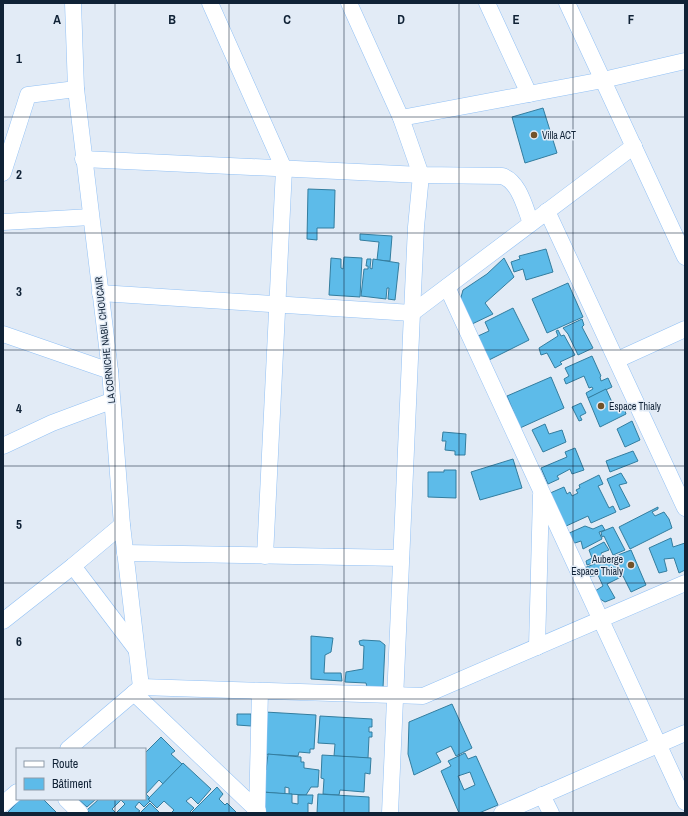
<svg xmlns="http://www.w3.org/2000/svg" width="688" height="816" viewBox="0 0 688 816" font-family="'Archivo Narrow',sans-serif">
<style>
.building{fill:#5dbbe9;stroke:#337d9f;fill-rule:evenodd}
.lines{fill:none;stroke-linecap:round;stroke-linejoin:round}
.minor-casing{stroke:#92c1f5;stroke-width:17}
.minor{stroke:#fff;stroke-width:16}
.grid{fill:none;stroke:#102236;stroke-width:1;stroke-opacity:0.55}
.poi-dot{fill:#735229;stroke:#e2ebf6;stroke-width:1.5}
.labels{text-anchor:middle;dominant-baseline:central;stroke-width:3;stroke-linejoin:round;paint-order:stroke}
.poi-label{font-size:10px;fill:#102236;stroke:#e2ebf6;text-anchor:start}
.street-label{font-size:10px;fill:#102236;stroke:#e2ebf6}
.grid-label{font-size:13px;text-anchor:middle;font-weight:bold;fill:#102236;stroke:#e2ebf6;stroke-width:3;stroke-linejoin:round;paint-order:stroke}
</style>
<rect width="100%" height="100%" fill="#e2ebf6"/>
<g class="building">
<polygon points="543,108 557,153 525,163 512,117"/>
<polygon points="308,189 335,190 334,228 317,228 317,240 307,239"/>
<polygon points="360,234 392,236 390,261 377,260 379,242 360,240"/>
<polygon points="546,249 553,272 526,280 523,269 514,272 511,262 520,259 519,256"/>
<polygon points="344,257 362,258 360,297 329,295 331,258 341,259 341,268 343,269"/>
<polygon points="504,258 514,277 485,303 493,314 470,325 460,301 463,290 487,274"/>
<polygon points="367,259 371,259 370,268 372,269 373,259 399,263 395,300 388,299 389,288 387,288 386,299 361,296 364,269 368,269 368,266 366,266"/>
<polygon points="568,283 583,317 547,333 532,299"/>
<polygon points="513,308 529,340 489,360 478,336 489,331 485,322"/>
<polygon points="582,319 584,325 582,327 593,348 578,355 568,334 563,328"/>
<polygon points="558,330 561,336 564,335 575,355 560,362 562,364 555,368 547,353 541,355 539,348 558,336 556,331"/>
<polygon points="592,356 601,376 600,377 601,381 608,378 612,387 588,398 586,393 593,389 592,387 589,388 584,376 566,384 564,379 569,376 565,368"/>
<polygon points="551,377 564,408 520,428 507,396"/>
<polygon points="606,389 616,411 624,408 626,414 600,427 588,398"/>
<polygon points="581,403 586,413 580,416 582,420 579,421 572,407"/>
<polygon points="632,421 640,440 625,447 617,429"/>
<polygon points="545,424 549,434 562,430 566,442 543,452 532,430"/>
<polygon points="443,432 466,434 465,455 455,455 455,451 445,450 446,441 442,441"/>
<polygon points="575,448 584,470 572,474 570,469 557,476 559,479 548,484 541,468 567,457 565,452"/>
<polygon points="633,451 638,461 610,472 606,461"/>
<polygon points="513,459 522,488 480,500 471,472"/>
<polygon points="444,470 456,470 456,498 428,497 428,472 444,472"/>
<polygon points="621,473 627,483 619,485 630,506 620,510 607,479"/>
<polygon points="599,475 603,484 598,486 609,508 613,506 616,512 591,523 588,516 564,527 548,494 564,487 567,494 570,492 572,496 578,493 576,490 580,488 579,485"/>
<polygon points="658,507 658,509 652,512 655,516 664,512 669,519 672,528 630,549 619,527"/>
<polygon points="602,525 605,530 599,532 602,539 583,549 581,541 575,543 567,534 585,526 593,529"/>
<polygon points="613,527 625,550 613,555 604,536 602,537 601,532"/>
<polygon points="671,538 673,547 685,543 685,570 679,573 674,558 664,559 667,571 659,573 649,548"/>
<polygon points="604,542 609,550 601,553 604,559 587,565 586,561 592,558 589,550"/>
<polygon points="631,550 646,585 631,592 623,576 607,584 615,598 605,602 597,597 595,591 603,586 598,575 588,577 584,568"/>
<polygon points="311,636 333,638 331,652 325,655 324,673 341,673 342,681 311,679"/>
<polygon points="363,640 380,641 385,645 383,688 367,687 366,683 345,682 346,672 363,669 364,646 360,645 359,641"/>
<polygon points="452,704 472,748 456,756 451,746 436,753 441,762 414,775 408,754 409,722"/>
<polygon points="265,712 316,715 314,749 310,749 310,753 299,752 298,756 262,754"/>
<polygon points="237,714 251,714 251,726 237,725"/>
<polygon points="320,716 372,719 372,727 369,727 369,732 372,732 372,737 369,737 368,758 334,756 335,744 318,743"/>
<polygon points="161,737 175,751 171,754 182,764 163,784 159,780 146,794 145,753"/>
<path d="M465,753L468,759L476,756L498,805L479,813H459L441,771L451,766L448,761ZM470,772L475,785L464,790L458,776Z"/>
<polygon points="268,754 301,757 301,762 304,762 304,768 319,770 318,787 311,787 306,795 289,794 289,788 285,787 285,794 264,792 263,772 266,770"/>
<polygon points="322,755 371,758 370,774 365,773 364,792 340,790 339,795 323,794 324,779 321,778"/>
<polygon points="183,763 211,789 198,804 191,797 186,801 194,808 189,813 171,813 174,810 164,801 157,808 148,799"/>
<polygon points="217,787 223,794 219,799 225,805 227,803 237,813 191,813"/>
<polygon points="261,792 292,794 292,803 298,804 298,795 313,795 312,804 308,803 308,813 260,813"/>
<polygon points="145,793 150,798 148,799 150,801 144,807 139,802 135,807 140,811 137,813 116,813 125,804 121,800 112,809 116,813 90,813 87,810 99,799 145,799"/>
<polygon points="318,794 369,797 369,813 317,813"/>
<polygon points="21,799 43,799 57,813 7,813"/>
<polygon points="78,799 96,799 87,807"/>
<polygon points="150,803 160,813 140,813"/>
</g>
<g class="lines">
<defs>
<g id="minor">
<polyline points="73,3 76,89 110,371 122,525 141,687"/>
<polyline points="210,3 284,169 265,556"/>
<polyline points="349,3 401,118 421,175 416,227 412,313 390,813"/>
<polyline points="487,3 529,94"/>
<polyline points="567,3 685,257"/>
<polyline points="401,118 603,80 685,61"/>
<path d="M83,159L421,175L502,176C519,181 525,208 531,223"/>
<polyline points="3,173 28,95 76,89"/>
<polyline points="547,211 685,508"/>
<polyline points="3,222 91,217"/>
<polyline points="447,287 685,802"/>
<polyline points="100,293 412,313 634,146"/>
<polyline points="3,334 110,371"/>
<polyline points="617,360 685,329"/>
<polyline points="3,446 52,423 111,401"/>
<polyline points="125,553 401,558"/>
<polyline points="73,566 136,649"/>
<polyline points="3,621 73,566 122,525"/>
<polyline points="537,647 541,495"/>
<polyline points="134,693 258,811"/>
<polyline points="68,749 141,687 423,696 685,583"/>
<polyline points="542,795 551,813"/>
<polyline points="66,799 80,813"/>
<polyline points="3,804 17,792"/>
<polyline points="257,813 260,691"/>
<polyline points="502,813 685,733"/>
</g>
</defs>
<use href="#minor" class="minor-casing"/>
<use href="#minor" class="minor"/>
</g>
<path class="grid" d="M115,3V749M229,3V813M344,3V813M459,3V813M573,3V813M3,117H685M3,233H685M3,350H685M3,466H685M3,583H685M3,699H685M115,799V813"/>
<g class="poi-dot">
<circle cx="534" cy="135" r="4"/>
<circle cx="601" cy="406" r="4"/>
<circle cx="631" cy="565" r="4"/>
</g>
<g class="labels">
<g class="poi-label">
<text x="542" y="135">Villa ACT</text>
<text x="609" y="406">Espace Thialy</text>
<text x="623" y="559" text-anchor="end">Auberge<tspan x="623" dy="12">Espace Thialy</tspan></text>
</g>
<g class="street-label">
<text transform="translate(105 340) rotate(-96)">LA CORNICHE NABIL CHOUCAIR</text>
</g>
</g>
<g class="grid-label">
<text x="57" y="24">A</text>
<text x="172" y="24">B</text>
<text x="287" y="24">C</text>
<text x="401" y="24">D</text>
<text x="516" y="24">E</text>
<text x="631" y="24">F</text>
<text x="19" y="63">1</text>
<text x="19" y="179">2</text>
<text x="19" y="296">3</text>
<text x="19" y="413">4</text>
<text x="19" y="529">5</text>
<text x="19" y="646">6</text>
</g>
<rect width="688" height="816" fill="none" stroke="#102236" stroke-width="8"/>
<rect x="16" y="748" width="130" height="52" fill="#e2ebf6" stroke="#8e9ba9"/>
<rect x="24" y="761" width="20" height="6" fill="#ffffff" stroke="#8e9ba9"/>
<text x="52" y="768" font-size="12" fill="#102236">Route</text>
<rect x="24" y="778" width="20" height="12" fill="#5dbbe9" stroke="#8e9ba9"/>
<text x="52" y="788" font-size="12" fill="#102236">Bâtiment</text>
</svg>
